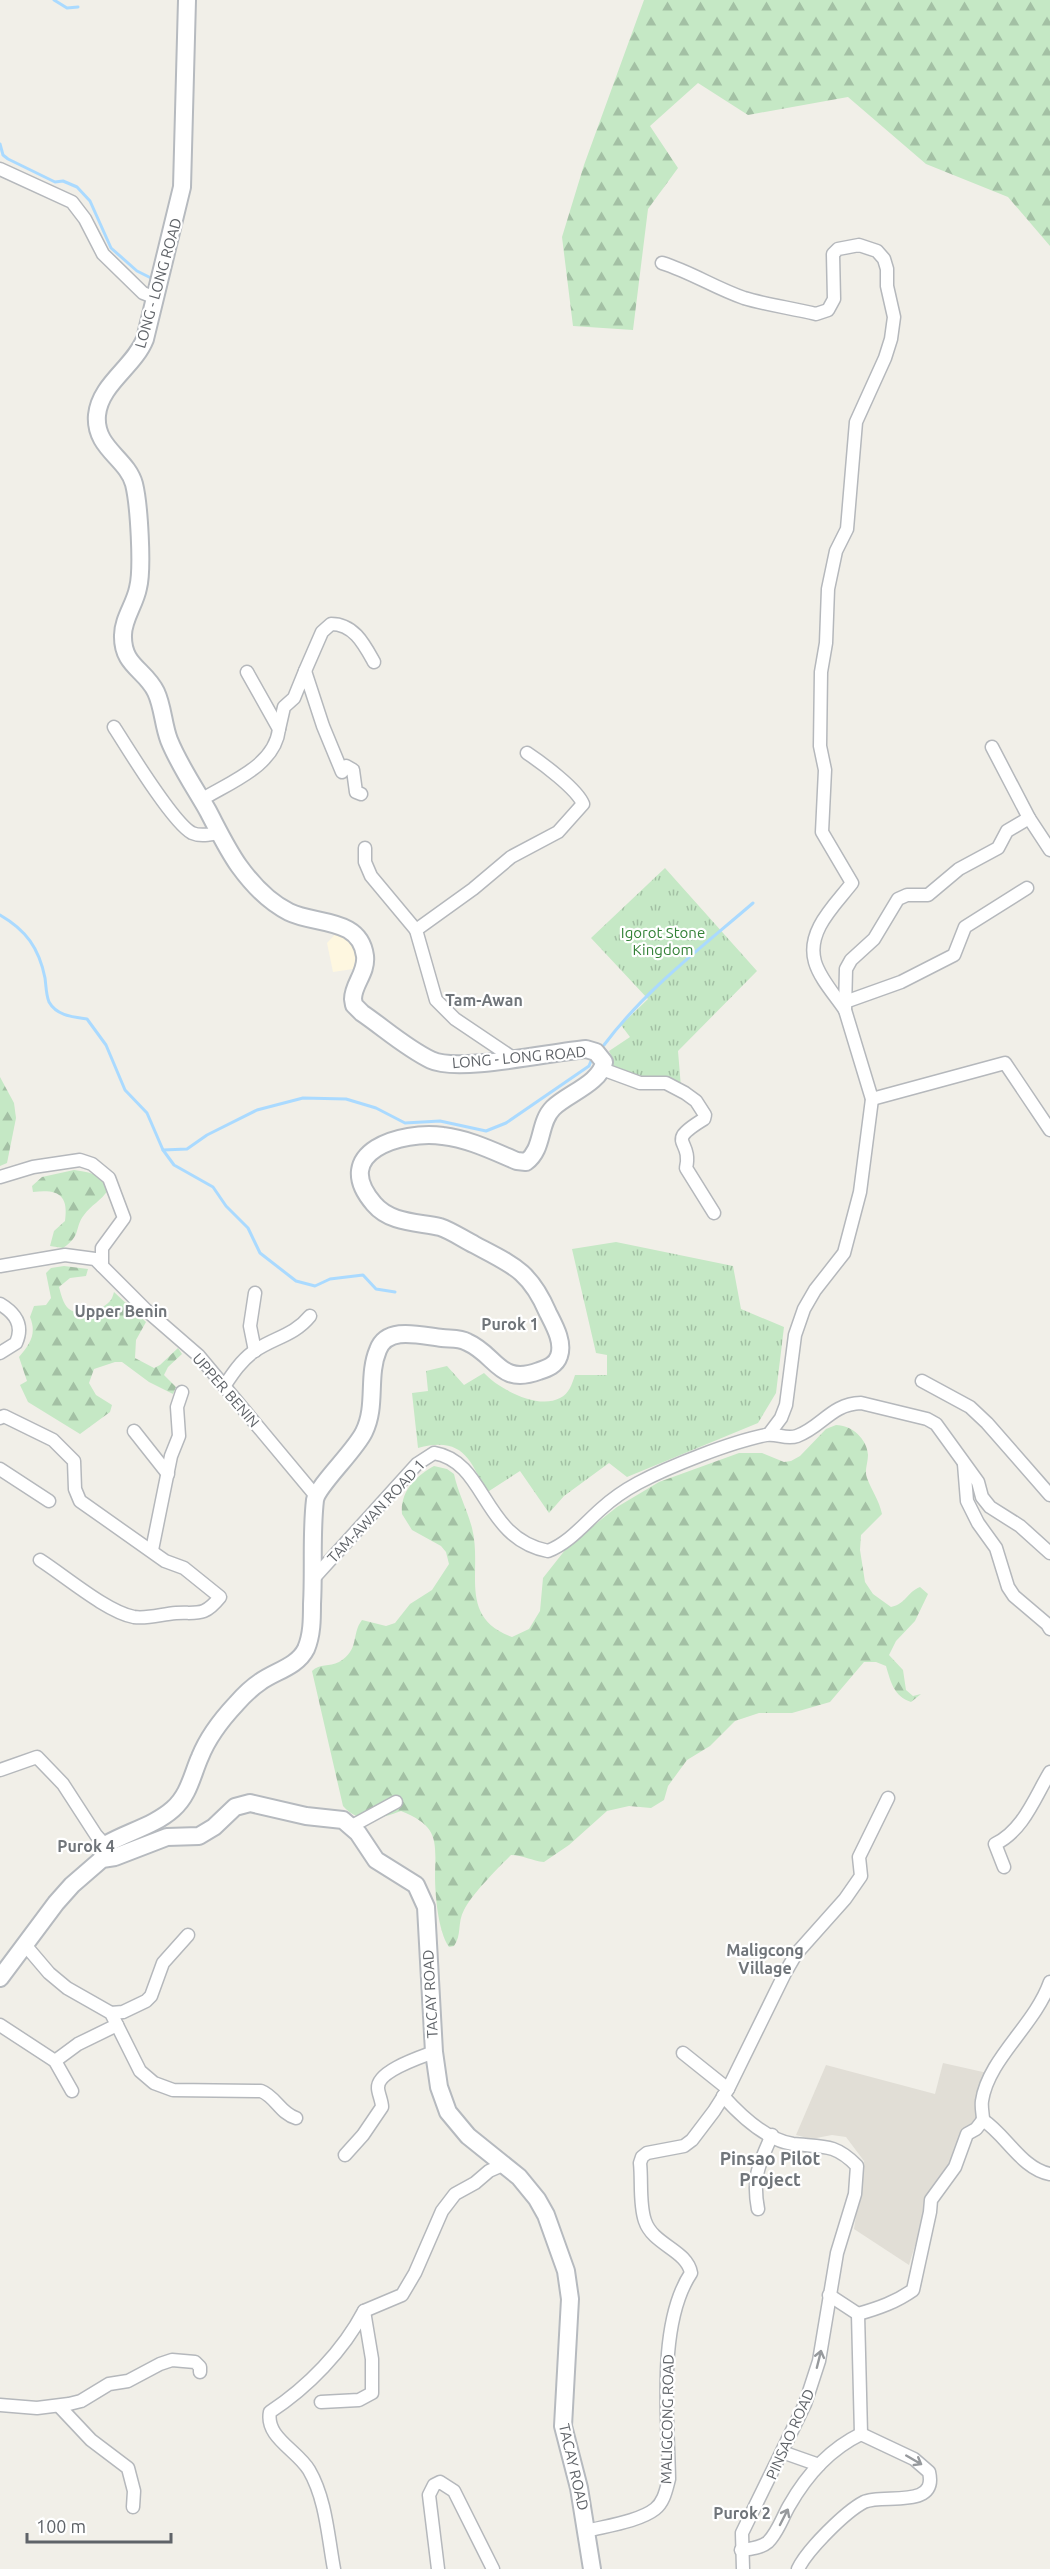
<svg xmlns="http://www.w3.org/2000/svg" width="1050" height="2569" viewBox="0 0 1050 2569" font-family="Ubuntu,sans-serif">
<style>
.commercial{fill:#fef7e0}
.education{fill:#e1ded6}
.grass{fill:url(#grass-tufts)}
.forest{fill:url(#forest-firs)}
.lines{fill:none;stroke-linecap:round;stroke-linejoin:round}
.stream{stroke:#aadaff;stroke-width:3}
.street-casing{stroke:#b5b8bc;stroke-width:15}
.secondary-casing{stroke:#b6babf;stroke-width:20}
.street{stroke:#fff;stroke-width:12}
.secondary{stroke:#fff;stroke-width:16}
.oneway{stroke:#979a9d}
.labels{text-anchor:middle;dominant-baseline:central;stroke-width:4.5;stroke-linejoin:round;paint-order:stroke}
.street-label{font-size:15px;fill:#5f6368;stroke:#fff}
.park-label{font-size:15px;fill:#348238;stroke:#fff}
.neighbourhood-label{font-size:16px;font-weight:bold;fill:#70757a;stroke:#fff}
.quarter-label{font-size:18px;font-weight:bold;fill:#70757a;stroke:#fff}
</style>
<defs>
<pattern id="grass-tufts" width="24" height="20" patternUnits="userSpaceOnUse" patternTransform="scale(1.5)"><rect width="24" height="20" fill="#c5e8c5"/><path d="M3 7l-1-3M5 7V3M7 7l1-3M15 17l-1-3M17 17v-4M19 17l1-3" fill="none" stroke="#a3c0a4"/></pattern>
<pattern id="forest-firs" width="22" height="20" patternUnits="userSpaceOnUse" patternTransform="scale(1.5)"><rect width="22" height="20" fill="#c5e8c5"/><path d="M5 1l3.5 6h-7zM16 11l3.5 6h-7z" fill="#a3c0a4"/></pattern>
</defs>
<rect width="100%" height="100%" fill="#f1efe8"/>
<polygon class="commercial" points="338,931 354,944 356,959 353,969 333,972 327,943"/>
<polygon class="education" points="943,2063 992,2074 982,2119 972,2127 932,2190 909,2265 854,2229 864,2161 846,2137 832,2135 811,2139 796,2135 826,2065 935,2094"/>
<g class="grass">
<polygon points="665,868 757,971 678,1051 681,1087 637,1079 612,1069 612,1057 609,1051 630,1037 621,1025 648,999 591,938"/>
<path d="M616,1242L733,1266L741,1309L784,1327L776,1393L758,1423L627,1477L609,1463L564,1496L549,1513L520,1471L486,1493C471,1459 462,1436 418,1448L412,1393L428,1391L426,1371L447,1366L464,1385L484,1373C499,1389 538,1410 560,1398C569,1394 572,1384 575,1375H607V1355L596,1353L572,1249Z"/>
</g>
<g class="forest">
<polygon points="644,0 1050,0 1050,246 1008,197 926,164 848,97 748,115 698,83 650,126 678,168 648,209 633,330 573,326 562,237 584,165"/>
<polygon points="0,1077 14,1103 16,1118 7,1163 0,1166"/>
<path d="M74,1170C92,1173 101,1173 108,1190C101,1201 91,1205 84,1215C74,1228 82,1235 63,1248L50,1246L54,1231L65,1221C69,1194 57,1189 33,1192L32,1186L42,1177Z"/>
<path d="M64,1266L88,1269L86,1276L70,1278L59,1287C61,1294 63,1304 69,1309C78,1317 103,1310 110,1301C112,1299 113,1295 114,1292L146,1322L136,1340L135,1358L154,1368L160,1365L178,1348L182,1354L168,1367L164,1375L176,1387L173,1394L149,1382L122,1362H115L94,1369L89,1383L96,1395L112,1405L110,1412L80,1434L28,1402L20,1385L27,1381L19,1357C30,1344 37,1334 30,1317L34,1306L46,1305L51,1298L46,1273L51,1268Z"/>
<path d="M836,1425C852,1425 867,1439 868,1455C868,1463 864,1471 867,1478C872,1491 879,1500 882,1514L861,1535L860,1550L865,1582L873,1594L891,1607C906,1604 907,1592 920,1587L928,1594L915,1621L896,1641L889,1655L903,1670L906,1690L913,1696L921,1694L911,1702C894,1696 891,1683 886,1666L876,1662H864L830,1702L792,1713H759L735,1721L710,1746L687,1760L668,1786L664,1800L651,1808L629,1806L607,1811L569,1845L544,1862C532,1861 523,1855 511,1855C498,1868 472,1894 464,1910C457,1923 462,1935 454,1946L449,1947C438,1931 435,1895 435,1875C436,1839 438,1826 401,1811C379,1819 360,1825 343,1806L312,1671C320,1663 329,1667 339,1662C360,1650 351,1634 362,1620L386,1626L395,1623L410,1604L432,1590L449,1564L446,1552L441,1546L412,1530L402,1514C400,1491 416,1476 434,1466L447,1469L454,1474C458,1493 467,1509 472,1528C483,1571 457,1617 512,1637L529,1629L540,1611L543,1578L569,1545L617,1507L659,1482L739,1453H762L784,1462L791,1461L800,1456L826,1429Z"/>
</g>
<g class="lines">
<g class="stream">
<polyline points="54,0 67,8 78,7"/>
<polyline points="0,144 3,155 8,159 55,182 63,181 77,187 90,201 111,248 137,271 153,279"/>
<path d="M0,915C26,930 39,948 45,978C46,985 46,995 49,1002C57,1016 73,1017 87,1019L106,1045L125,1090L147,1113L163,1150L174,1165L213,1187L226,1206L248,1228L260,1253L296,1281L315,1286L330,1279L363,1275L376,1289L395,1292"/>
<path d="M604,1045C645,990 701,948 753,903"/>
<polyline points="163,1150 187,1149 207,1135 257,1110 303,1098 346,1099 376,1108 405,1123 440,1121 486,1131 506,1123 589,1066 591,1061"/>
</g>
<defs>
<g id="street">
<polyline points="0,169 72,202 85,219 103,254 143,293 156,298"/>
<path d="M662,263C691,272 715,288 744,298C767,305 792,308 816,314L828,310L834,299L833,254L838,249L859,245L877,251L884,259L887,269V286L894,317L891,339L885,358L856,422L847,529L836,551L828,589L826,643L821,672L820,746L825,770L822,832L852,883C835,905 806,931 815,962C820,979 835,995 845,1010"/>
<path d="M305,671L322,632L331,624C354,624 364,644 374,662"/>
<path d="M114,727C128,749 173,823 192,833C201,837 211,834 220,833"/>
<polyline points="279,729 284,707 294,698 305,671 323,726 342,772 346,766 353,770 356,792 361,794"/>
<polyline points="992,747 1029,818 1050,850"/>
<path d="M201,800C230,782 275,766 279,729L247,672"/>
<polyline points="365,848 365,862 371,876 416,930"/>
<polyline points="845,1002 901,982 954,955 965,927 1027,888"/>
<path d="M513,1058L455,1019L436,1000L416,930L473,889L511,857L558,832L583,804C577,789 542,763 527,753"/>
<path d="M602,1069L640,1083H666L685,1093L696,1101L705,1115L704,1119C663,1144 693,1138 686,1168L714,1213"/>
<polyline points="872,1099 1005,1063 1050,1130"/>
<polyline points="0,1177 33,1167 80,1160 92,1164 109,1178 124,1218 102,1248 102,1266"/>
<polyline points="0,1266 65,1255 95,1259 146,1310 199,1356 315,1495"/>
<polyline points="255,1293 250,1326 255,1351"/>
<path d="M0,1304C15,1313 24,1325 16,1343L0,1353"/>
<polyline points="922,1381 970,1407 987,1423 1050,1495"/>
<path d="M225,1385C233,1373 241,1361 253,1352C272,1338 294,1336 310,1316"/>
<path d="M0,1418L4,1416L53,1440L74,1461L75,1489L80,1501L165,1561L184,1568L220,1597C204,1617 198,1612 176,1613C162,1614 148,1619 134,1617C107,1612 65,1576 40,1560"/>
<polyline points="134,1431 168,1474"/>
<polyline points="769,1434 781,1418 786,1405 795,1335 804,1309 815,1290 844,1253 860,1192 872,1099 845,1010 846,969 851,960 874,939 898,899 907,895 928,895 959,869 998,848 1007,831 1029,818"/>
<polyline points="964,1464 967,1501 978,1523 996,1548 1008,1587 1014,1596 1047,1624 1050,1629"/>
<polyline points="0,1469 49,1501"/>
<polyline points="152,1550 171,1456 179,1436 177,1407 182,1392"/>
<path d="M313,1579L417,1464L434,1453C487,1462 482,1538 548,1551C569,1543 584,1524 601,1509C612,1499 625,1490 638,1483C670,1466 731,1442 766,1435C777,1433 786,1440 797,1436C822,1427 831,1404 861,1403L927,1419L936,1424L978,1482L982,1497L990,1507L1020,1526L1050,1553"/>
<polyline points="0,1770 37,1757 63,1784 96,1835 105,1845"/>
<polyline points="352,1826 396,1802"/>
<path d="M1004,1867L995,1844C1023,1831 1035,1797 1050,1772"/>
<path d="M26,1946L49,1973L67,1988L111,2013L140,2071L154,2083L173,2090L261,2091C275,2096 281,2114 296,2118"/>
<polyline points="111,2013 123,2012 146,2001 151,1996 163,1963 188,1935"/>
<polyline points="0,2025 55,2061 72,2091"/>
<polyline points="683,2053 728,2089"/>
<polyline points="55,2061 78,2044 117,2025"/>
<path d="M723,2096C740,2115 767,2140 793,2144C822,2147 835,2143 857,2166L855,2194L837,2253L819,2361L805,2404L742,2533L743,2569"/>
<path d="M983,2120C983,2114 981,2107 982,2101C988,2059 1035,2025 1050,1982"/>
<path d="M983,2120C1006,2135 1022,2169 1050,2174"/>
<path d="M345,2155L363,2135L382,2107C382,2101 378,2093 378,2088C377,2071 421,2057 434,2052"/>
<path d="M758,2209C752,2177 759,2164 772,2135"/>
<polyline points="829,2295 858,2314"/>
<path d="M858,2314C879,2308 896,2302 913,2290L930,2212L931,2200L955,2167L967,2134L976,2129L983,2120"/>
<polyline points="858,2314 861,2434"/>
<polyline points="321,2402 359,2400 372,2393 372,2359 364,2311"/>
<polyline points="0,2405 37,2408 69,2404 81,2401 109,2384 128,2381 160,2364 172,2360 195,2362 200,2367 200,2372"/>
<polyline points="59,2406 91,2440 128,2468 134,2491 133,2507"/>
<polyline points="782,2452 819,2465"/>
<path d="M587,2531C606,2526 640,2521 655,2509C664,2502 666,2490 669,2479C668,2419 657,2324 691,2273C687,2250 653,2245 645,2221C639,2204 642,2181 640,2163L642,2157L647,2153L684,2146L692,2140L714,2111L728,2089L785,1973L796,1954L845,1899L861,1876L859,1857L888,1798"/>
<path d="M741,2550C750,2549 761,2548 768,2542C778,2532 782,2518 789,2506C806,2476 830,2449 861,2434L914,2459L929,2472C938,2510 882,2493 864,2502C845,2512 807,2550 798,2569"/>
<path d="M334,2569C328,2537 326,2499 309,2470C297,2450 265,2437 270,2412C308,2387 343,2351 364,2311L402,2295L415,2273L442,2211L455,2194L475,2183L489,2171L505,2164"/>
<polyline points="438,2569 429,2495 434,2485 440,2482 454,2491 493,2569"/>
</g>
<g id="secondary">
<path d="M102,1859L105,1845C127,1832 154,1826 173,1809C189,1795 192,1775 200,1757C208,1737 221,1720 236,1704C243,1696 251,1688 260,1682C275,1671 297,1667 306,1649C312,1635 312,1619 312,1604C314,1570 311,1534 315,1500C317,1486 355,1451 364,1432C377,1406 367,1376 378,1350C387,1325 422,1336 442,1338C450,1339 460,1338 467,1342C497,1355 499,1386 539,1371C548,1368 556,1365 559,1356C564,1342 554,1325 548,1313C530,1271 513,1265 475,1245C463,1239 452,1231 440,1227C417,1222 390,1223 374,1204C329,1152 402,1130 443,1136C469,1139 493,1151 517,1161L526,1162C544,1149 538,1123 553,1108C567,1094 601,1083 604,1062L596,1052L586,1049C551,1052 458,1073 431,1060C406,1048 384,1028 362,1013L354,1005L353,999C353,984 367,973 365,956C360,917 315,925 289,912C269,902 252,884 239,866C227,849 218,830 208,811C195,788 179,765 169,740C163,724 163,707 156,692C145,669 122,666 123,635C123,619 135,604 138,588C143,569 139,504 134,484C127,458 94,448 97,415C100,384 134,367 145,339L182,187L187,0"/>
<polyline points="0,1978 56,1903 72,1885 102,1859 115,1857 167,1837 199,1836 214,1827 235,1807 250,1803 306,1816 343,1820 358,1833 376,1860 416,1885 426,1907 434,2052 439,2087 448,2112 468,2136 519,2177 537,2199 546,2215 566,2271 570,2299 563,2426 579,2488 592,2569"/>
</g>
</defs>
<use href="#street" class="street-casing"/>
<use href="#secondary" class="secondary-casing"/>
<use href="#street" class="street"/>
<use href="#secondary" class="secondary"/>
</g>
<defs><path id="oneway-shaft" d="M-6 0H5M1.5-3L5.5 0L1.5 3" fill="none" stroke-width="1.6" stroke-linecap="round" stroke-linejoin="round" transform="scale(1.5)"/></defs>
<g class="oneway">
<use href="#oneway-shaft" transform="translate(819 2359) rotate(-76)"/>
<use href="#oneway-shaft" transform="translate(914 2460) rotate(30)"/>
<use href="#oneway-shaft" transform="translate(784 2517) rotate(-63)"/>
</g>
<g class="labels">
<g class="street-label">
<text transform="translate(158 283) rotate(-74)">LONG - LONG ROAD</text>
<text transform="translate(519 1057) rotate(-5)">LONG - LONG ROAD</text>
<text transform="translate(226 1390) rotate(49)">UPPER BENIN</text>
<text transform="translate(376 1511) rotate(-47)">TAM-AWAN ROAD 1</text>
<text transform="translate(430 1994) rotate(-93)">TACAY ROAD</text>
<text transform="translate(667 2419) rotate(-89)">MALIGCONG ROAD</text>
<text transform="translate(790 2434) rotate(-66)">PINSAO ROAD</text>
<text transform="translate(574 2467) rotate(77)">TACAY ROAD</text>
</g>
<g class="park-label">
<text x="663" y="932">Igorot Stone<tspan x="663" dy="17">Kingdom</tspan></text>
</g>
<g class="neighbourhood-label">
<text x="484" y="1000">Tam-Awan</text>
<text x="121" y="1311">Upper Benin</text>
<text x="510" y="1324">Purok 1</text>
<text x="86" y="1846">Purok 4</text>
<text x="765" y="1950">Maligcong<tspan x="765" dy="18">Village</tspan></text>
<text x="742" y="2513">Purok 2</text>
</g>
<g class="quarter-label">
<text x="770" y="2158">Pinsao Pilot<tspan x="770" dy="21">Project</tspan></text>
</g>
</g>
<path d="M27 2533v9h144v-9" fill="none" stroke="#5f6368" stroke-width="3"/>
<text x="36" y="2533" font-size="18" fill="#5f6368" stroke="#ffffff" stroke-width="4.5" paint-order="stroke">100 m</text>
</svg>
